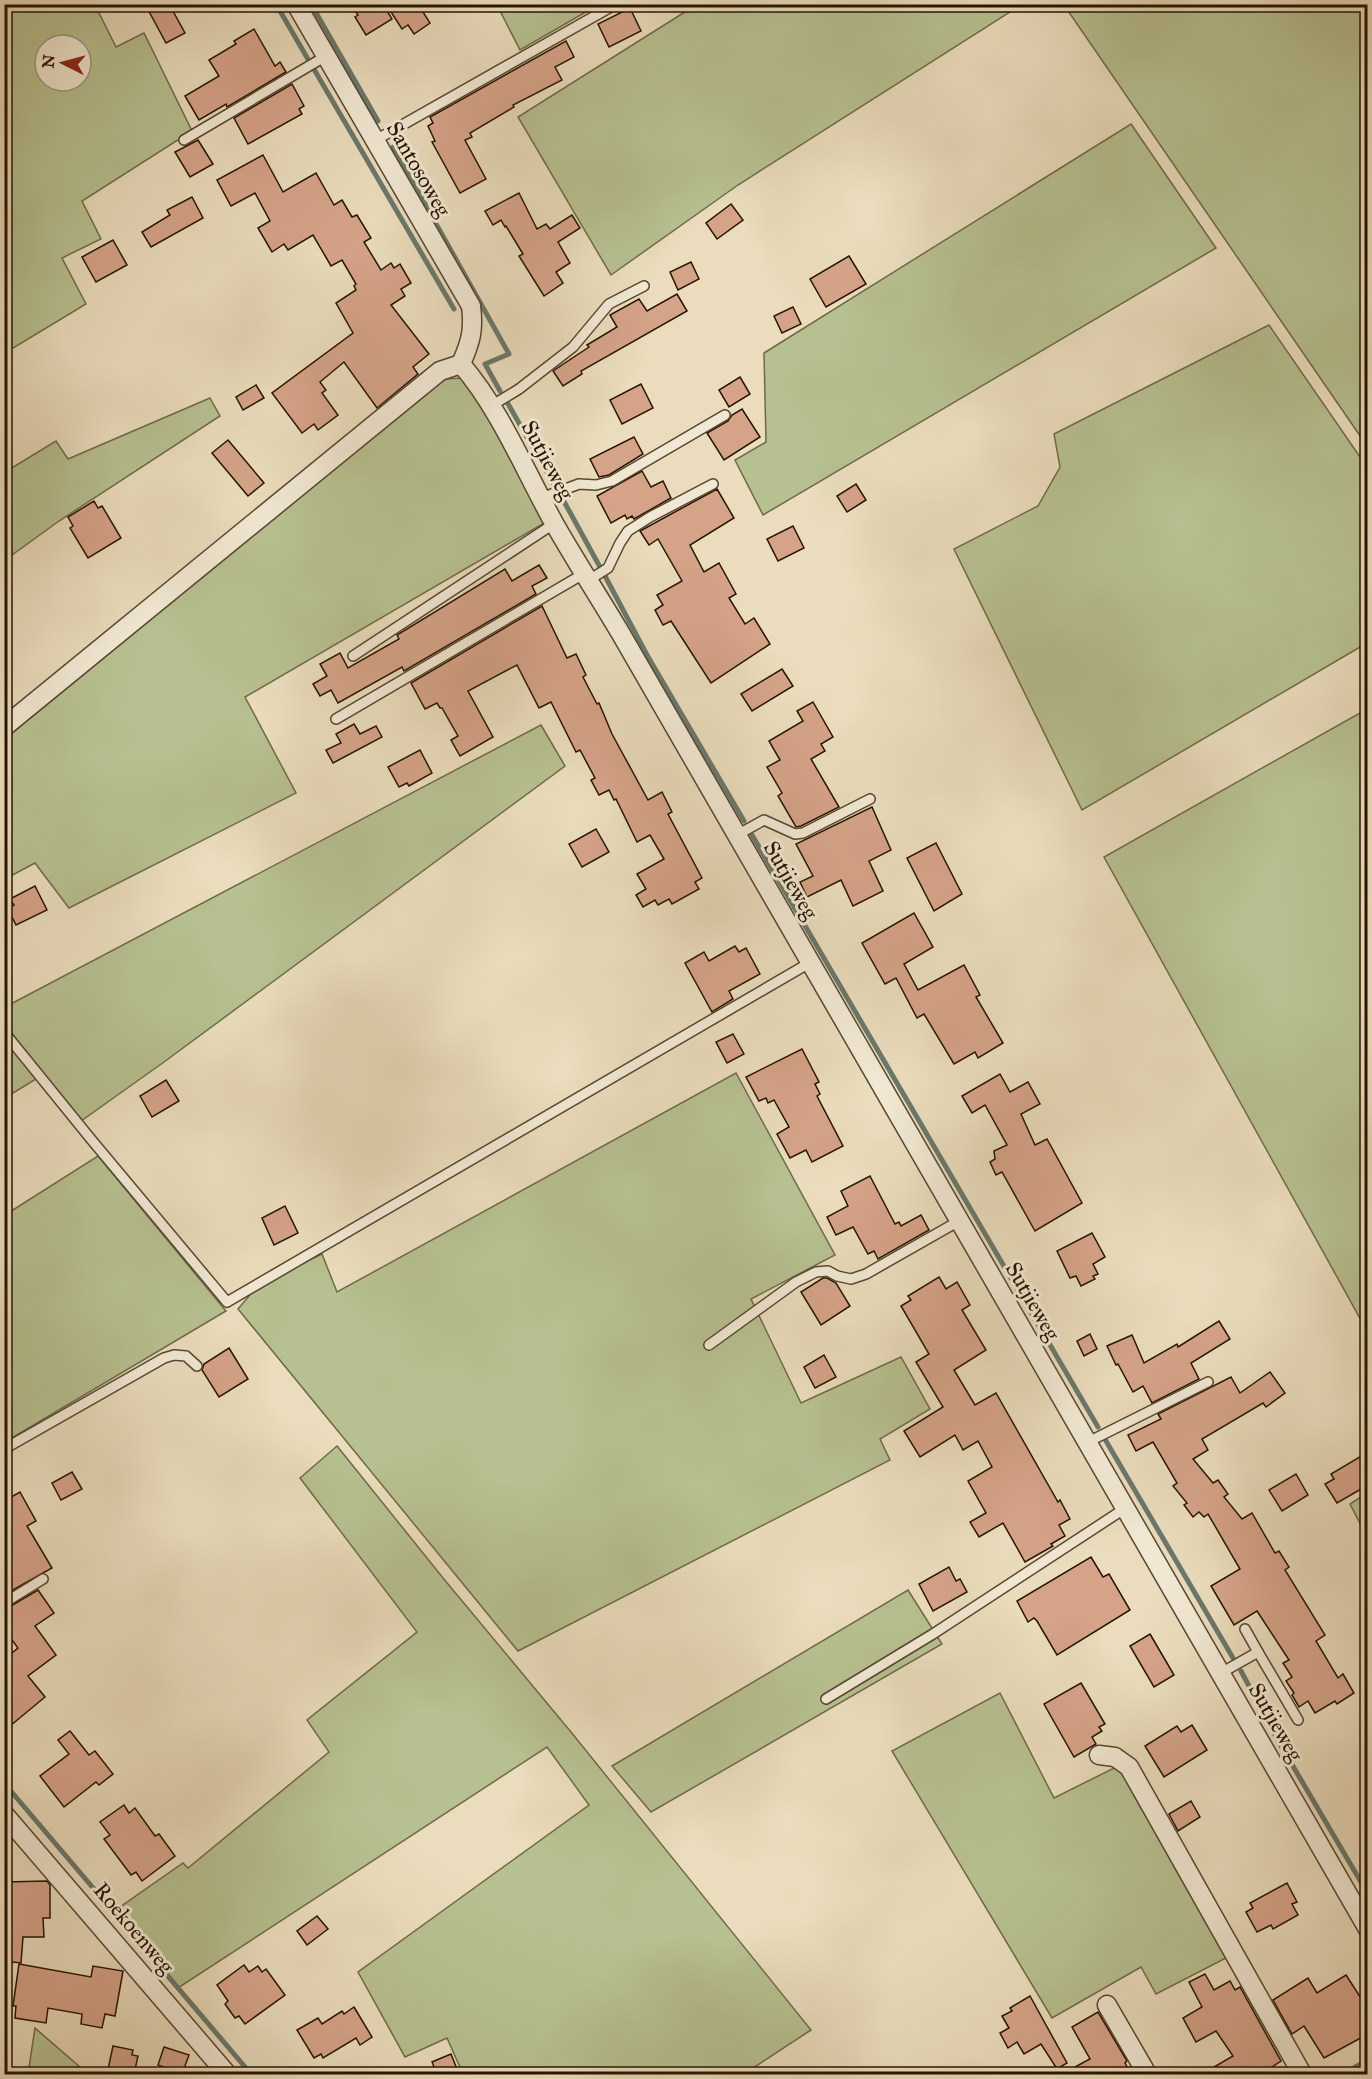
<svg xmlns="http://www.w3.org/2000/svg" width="1372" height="2079" viewBox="0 0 1372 2079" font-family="'IM FELL Great Primer',serif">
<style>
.green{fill:#b7c090;stroke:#6e6a48;stroke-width:1.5;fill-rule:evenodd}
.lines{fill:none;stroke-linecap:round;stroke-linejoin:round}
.stream{stroke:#6a786c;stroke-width:5}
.building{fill:#d5a388;stroke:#261400;stroke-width:1.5}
.lane-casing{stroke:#57462f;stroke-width:12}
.street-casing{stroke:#57462f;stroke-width:21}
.lane{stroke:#f1e8d3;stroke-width:9}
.street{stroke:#f1e8d3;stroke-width:18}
.labels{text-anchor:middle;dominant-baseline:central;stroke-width:6;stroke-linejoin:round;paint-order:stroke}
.street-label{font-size:22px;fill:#261400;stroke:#f1e8d3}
</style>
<rect width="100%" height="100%" fill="#eadcbc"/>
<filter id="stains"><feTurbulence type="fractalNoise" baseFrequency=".00333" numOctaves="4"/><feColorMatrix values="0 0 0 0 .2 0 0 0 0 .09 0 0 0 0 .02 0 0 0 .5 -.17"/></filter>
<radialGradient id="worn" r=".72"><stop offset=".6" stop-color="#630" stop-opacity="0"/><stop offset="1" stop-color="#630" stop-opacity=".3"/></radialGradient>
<g class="green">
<path d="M4,5H95L116,47L144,33L192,131L82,201L101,239L62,258L86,304L5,353ZM45,45H81V81H45Z"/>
<polygon points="497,5 598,5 520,50"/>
<polygon points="696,5 696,4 1021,5 738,185 611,275 518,117"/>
<polygon points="1064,5 1367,5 1367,446"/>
<polygon points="1131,124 1216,248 763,515 735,460 766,442 764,353"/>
<polygon points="1269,325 1367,467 1367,643 1082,810 954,549 1038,506 1060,467 1054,434"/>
<polygon points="462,378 502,435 546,522 245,697 296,793 69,908 35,863 5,879 5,739 433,386 446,379"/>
<polygon points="210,398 220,416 59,521 5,560 5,472 56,441 68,459"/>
<polygon points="1367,709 1367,1331 1104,857"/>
<polygon points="541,725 565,766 164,1062 81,1121 5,1025 5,1007"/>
<polygon points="5,1038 36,1079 5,1098"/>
<polygon points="736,1073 835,1255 751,1299 801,1403 901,1357 930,1409 880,1439 890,1460 518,1651 238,1309 259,1284 322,1254 337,1292"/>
<polygon points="98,1156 226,1311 5,1442 5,1215"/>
<polygon points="337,1446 443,1578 571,1732 811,2030 744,2074 463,2074 447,2038 405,2057 358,1972 589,1805 547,1747 178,1988 113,1912 183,1863 188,1868 329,1752 307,1720 417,1632 300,1478"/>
<polygon points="1367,1493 1367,1537 1350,1504"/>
<polygon points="908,1590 942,1644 651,1812 612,1766"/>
<polygon points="1000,1693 1054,1798 1118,1766 1228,1957 1156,1994 1141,1967 1052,2018 892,1751"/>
<polygon points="35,2028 88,2074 28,2074"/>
</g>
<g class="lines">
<g class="stream">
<polyline points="276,4 309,61"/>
<polyline points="311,4 378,121"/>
<polyline points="315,71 454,309"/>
<polyline points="393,147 509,354 485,364 500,391"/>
<polyline points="507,402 556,488"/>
<polyline points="561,496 600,567"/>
<polyline points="605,576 647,655 744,821"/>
<polyline points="752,835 1098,1427"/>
<polyline points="1106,1441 1233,1658"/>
<polyline points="1241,1671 1280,1744 1368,1894"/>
<polyline points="4,1783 251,2074"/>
<polyline points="1343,2074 1368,2060"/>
</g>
</g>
<g class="building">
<polygon points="145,4 169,4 185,33 166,43"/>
<polygon points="351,4 383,4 392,19 366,35 355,17 358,15"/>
<polygon points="403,4 418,4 430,23 414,34 408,25 402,29 391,12"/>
<polygon points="630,8 641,31 609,47 598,24"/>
<polygon points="254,29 275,66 280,62 286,72 227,107 226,104 199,120 185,96 219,76 209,60 236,44 234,41"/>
<polygon points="566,41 574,57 555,67 562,80 513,105 514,107 470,133 472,137 465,140 486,179 460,193 432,142 435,141 428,126 433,123 430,117"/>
<polygon points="292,84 304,106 299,109 302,114 248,144 234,118"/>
<polygon points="198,140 213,164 190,177 175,152"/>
<polygon points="263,155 283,192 316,173 334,205 342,200 352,217 357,215 371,238 364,242 381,270 391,263 394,268 400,264 411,283 401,289 405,296 391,305 429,354 413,367 418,374 377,408 344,362 320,382 326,390 322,393 338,415 318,430 314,424 302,433 272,393 353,333 336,303 356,290 354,286 356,284 342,260 331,266 313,235 288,250 284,244 272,252 258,228 270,221 255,193 231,206 217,180"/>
<polygon points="519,193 537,229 546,224 550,229 572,215 580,228 558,242 570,263 556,272 563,283 544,296 519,256 523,254 506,226 505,227 501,220 493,225 485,211"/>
<polygon points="192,197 203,218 151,247 142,232 170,215 167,210"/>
<polygon points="731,204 743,220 717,239 706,223"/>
<polygon points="113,240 127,265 96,282 82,257"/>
<polygon points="849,256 866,284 826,307 810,279"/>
<polygon points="691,262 699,279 678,290 670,272"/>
<polygon points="677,294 687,311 581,371 582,374 563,386 553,371 589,347 587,345 617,327 610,315 639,299 647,311"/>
<polygon points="793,307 801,324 782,333 774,316"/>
<polygon points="740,377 750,394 729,407 719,390"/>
<polygon points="641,384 653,408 622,424 610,400"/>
<polygon points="256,385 264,398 243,410 236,397"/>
<polygon points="742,409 760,437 724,460 707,433 728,421 732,415"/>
<polygon points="634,437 643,454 609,475 599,477 590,459"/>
<polygon points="228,440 264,483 248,496 212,453"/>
<polygon points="642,471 651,487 663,481 671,498 634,519 632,516 627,519 625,515 611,523 597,496"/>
<polygon points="856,484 866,500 847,512 837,496"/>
<polygon points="717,489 734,518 690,545 704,572 719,563 736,594 729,598 745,624 754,618 770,644 711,683 671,621 663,625 655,610 663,605 657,595 682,581 658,539 649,545 640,531"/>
<polygon points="94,501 98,508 102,506 121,538 88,558 70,528 73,526 68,517"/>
<polygon points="793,526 804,548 778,561 767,539"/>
<polygon points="539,565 547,578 532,586 536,594 404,671 402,667 338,703 331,690 320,696 313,684 327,676 320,664 340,653 348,668 399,639 397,635 505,569 512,581"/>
<polygon points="542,606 567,658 576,654 586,675 583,677 597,704 599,703 612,734 648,800 662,792 672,812 668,814 702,878 695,882 699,889 672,904 669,899 658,905 655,900 643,907 636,895 646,889 637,874 664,859 650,835 637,842 616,799 614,800 609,790 599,795 591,780 595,778 580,750 576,752 551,702 539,708 517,665 468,691 493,737 460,756 451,740 458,736 442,708 440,708 437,703 425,709 411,683"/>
<polygon points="782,669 793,686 752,711 741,694"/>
<polygon points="813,702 833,737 821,744 825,751 811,759 839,807 801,826 796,827 778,796 782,793 767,767 780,760 769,741 803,721 797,711"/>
<polygon points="354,724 360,734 376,726 382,737 333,763 326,750 341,743 336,734"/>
<polygon points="420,750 432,773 409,786 407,783 399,787 388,767"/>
<polygon points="872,807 891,850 869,861 883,891 853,906 841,880 807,897 800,882 813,876 796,844"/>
<polygon points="596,829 609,852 582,867 569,844"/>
<polygon points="936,843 962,894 934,911 907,858"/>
<polygon points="35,886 47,910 16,925 8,909 14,905 10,899"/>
<polygon points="914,913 933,947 904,964 918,990 964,965 980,995 976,997 1003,1043 978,1058 975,1052 954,1064 924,1014 917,1018 896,978 885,984 862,943"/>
<polygon points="735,946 739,952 746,948 760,974 729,991 733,999 712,1012 685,963 704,952 709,961"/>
<polygon points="733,1034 744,1054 727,1063 716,1042"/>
<polygon points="802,1049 819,1082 815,1084 820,1094 817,1096 843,1146 812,1162 806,1150 790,1158 777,1134 789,1127 774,1100 768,1103 766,1098 759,1101 746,1077"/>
<polygon points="1000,1074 1010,1092 1028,1082 1040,1104 1021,1114 1035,1145 1047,1139 1082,1203 1035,1231 1002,1172 996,1175 990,1162 995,1159 994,1151 1007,1145 985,1105 972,1113 962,1096"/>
<polygon points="166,1080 179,1101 152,1117 140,1096"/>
<polygon points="870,1176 895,1224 899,1222 901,1226 921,1215 929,1230 878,1259 874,1251 868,1254 853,1227 836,1235 827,1217 848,1206 841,1191"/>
<polygon points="285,1206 298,1233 274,1245 262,1218"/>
<polygon points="1092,1233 1105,1257 1093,1264 1098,1274 1093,1276 1095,1279 1081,1286 1076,1276 1070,1278 1057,1251"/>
<polygon points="939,1277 946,1289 957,1282 970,1305 962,1310 986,1350 954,1370 975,1405 996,1393 1058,1502 1060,1500 1070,1519 1059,1525 1065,1536 1051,1544 1053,1546 1025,1562 1003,1523 979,1537 970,1522 986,1513 968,1481 992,1467 978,1441 963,1450 955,1435 920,1457 904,1431 943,1407 916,1362 929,1354 901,1306 911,1300 908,1296"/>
<polygon points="823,1278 827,1278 836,1283 850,1306 821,1325 801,1292"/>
<polygon points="1219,1321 1230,1339 1191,1363 1199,1379 1152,1403 1143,1386 1133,1392 1118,1364 1116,1365 1107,1346 1132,1335 1144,1363 1177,1344 1178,1347"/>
<polygon points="1090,1334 1097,1349 1084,1356 1077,1341"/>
<polygon points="229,1348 248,1379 219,1397 202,1370 204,1364"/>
<polygon points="824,1355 836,1377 815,1388 804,1367"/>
<polygon points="1270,1372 1285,1393 1266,1407 1263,1403 1202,1439 1208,1450 1193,1459 1213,1483 1218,1480 1228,1494 1224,1497 1242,1519 1252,1513 1275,1553 1279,1551 1289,1567 1285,1570 1325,1635 1316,1641 1338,1678 1343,1674 1354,1693 1337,1704 1335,1701 1315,1713 1308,1701 1299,1707 1292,1695 1294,1693 1286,1681 1292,1677 1283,1663 1289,1660 1257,1611 1234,1625 1211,1586 1240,1569 1208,1514 1204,1517 1199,1512 1193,1517 1184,1505 1187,1503 1173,1486 1177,1483 1153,1442 1136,1451 1128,1435 1161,1419 1158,1414 1231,1377 1240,1393"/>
<polygon points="1368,1452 1368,1485 1337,1503 1325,1484 1334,1479 1331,1474"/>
<polygon points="72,1472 82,1489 61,1500 52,1483"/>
<polygon points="1296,1474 1308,1495 1282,1511 1269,1490"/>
<polygon points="20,1492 36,1521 27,1526 52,1568 4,1595 4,1501"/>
<polygon points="1091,1557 1103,1577 1109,1574 1130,1610 1057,1655 1037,1621 1034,1618 1028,1622 1017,1601"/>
<polygon points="949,1567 956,1581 960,1579 967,1592 933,1611 919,1584"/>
<polygon points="38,1590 54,1613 35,1626 56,1655 28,1676 45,1697 4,1731 4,1659 18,1648 4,1629 4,1610"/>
<polygon points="1150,1634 1174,1675 1154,1687 1130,1646"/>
<polygon points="1081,1683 1105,1724 1099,1727 1102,1731 1092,1737 1096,1744 1074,1757 1044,1704"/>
<polygon points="1192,1725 1207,1750 1164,1777 1145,1746 1177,1726 1181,1732"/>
<polygon points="70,1731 89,1755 95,1751 113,1774 99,1785 96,1782 64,1807 40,1776 69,1754 58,1740"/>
<polygon points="1191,1801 1200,1817 1178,1831 1169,1814"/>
<polygon points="124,1805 129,1813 135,1808 155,1836 159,1834 175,1856 142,1881 136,1872 131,1875 104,1839 110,1835 100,1822"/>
<polygon points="47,1881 50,1885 50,1918 43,1918 44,1937 23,1937 21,1963 4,1961 4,1882"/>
<polygon points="1287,1883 1297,1902 1292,1904 1298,1915 1273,1929 1271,1925 1257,1932 1246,1912 1253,1908 1250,1903"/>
<polygon points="317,1916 328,1929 307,1945 297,1931"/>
<polygon points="19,1964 91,1977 93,1966 123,1971 115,2016 105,2014 102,2028 81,2024 82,2014 48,2008 46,2023 15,2018 16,2006 13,2006"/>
<polygon points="244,1965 249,1972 258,1966 262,1972 266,1969 285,1995 245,2024 239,2016 235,2018 225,2004 228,2001 217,1985"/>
<polygon points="1205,1974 1214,1990 1230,1981 1235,1990 1240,1987 1281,2061 1272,2067 1277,2074 1202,2074 1233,2056 1216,2031 1196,2042 1183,2018 1202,2007 1189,1982"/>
<polygon points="1346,1975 1368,2009 1368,2034 1324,2058 1304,2026 1292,2034 1273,2000 1308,1978 1317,1993"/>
<polygon points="1030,1996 1067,2063 1057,2069 1041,2044 1024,2054 1017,2042 1008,2048 1000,2033 1009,2028 1002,2016 1012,2011 1010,2008"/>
<polygon points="354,2007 372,2037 360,2045 356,2038 323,2058 321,2054 314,2058 297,2030 318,2018 322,2024 342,2011 344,2014"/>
<polygon points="1098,2012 1127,2061 1125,2063 1131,2074 1062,2074 1090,2059 1072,2027"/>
<polygon points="113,2046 133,2050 132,2055 138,2056 134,2074 107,2074"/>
<polygon points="164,2047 189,2055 182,2074 163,2074 166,2068 158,2065"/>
<polygon points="451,2054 459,2074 437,2074 432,2062"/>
</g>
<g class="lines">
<defs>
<g id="lane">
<polyline points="184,140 326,56"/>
<polyline points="374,141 616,4"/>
<polyline points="491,406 519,389 573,347 609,304 644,286"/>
<polyline points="541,498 579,484 596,485 612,481 725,415"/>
<polyline points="589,580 608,568 620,543 628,531 650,517 713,484"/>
<polyline points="353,656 555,523"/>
<polyline points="336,719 585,573"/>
<polyline points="737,835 764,820 795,834 803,833 870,799"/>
<polyline points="4,1032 90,1138 227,1302 811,962"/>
<polyline points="709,1345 796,1282 816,1272 828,1271 837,1276 851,1279 866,1274 959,1221"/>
<polyline points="1086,1443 1208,1382"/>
<polyline points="4,1449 164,1358 174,1355 186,1356 197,1366"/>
<polyline points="4,1603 43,1579"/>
<polyline points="1245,1629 1258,1652"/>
<polyline points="1221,1673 1258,1652 1298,1720"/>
<polyline points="826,1699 933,1634 1124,1509"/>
</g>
<g id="street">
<path d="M296,4L471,306C474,330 471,341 461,364"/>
<path d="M461,364C501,411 524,469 554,523C575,560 599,597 621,634L1368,1929"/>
<polyline points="4,727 440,371 461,364"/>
<polyline points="1099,1755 1115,1757 1129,1767 1302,2074"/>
<polyline points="4,1814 227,2074"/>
<polyline points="1107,2005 1147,2074"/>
</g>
</defs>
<use href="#lane" class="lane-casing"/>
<use href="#street" class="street-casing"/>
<use href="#lane" class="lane"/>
<use href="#street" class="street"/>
</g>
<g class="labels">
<g class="street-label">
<text transform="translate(419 169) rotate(60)">Santosoweg</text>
<text transform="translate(548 460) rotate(62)">Sutjieweg</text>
<text transform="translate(791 880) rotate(60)">Sutjieweg</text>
<text transform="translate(1033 1301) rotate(60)">Sutjieweg</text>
<text transform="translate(1276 1722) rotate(60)">Sutjieweg</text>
<text transform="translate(134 1928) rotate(50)">Roekoenweg</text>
</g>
</g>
<rect width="1372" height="2079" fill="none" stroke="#eadcbc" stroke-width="24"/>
<rect x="6" y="6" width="1360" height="2067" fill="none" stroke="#261400" stroke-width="3"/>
<rect x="12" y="12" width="1348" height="2055" fill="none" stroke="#261400" stroke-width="1.5"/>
<g transform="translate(63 63) rotate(276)"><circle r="28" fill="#f1e8d3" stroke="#a0937f" stroke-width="1.5"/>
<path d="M0-4.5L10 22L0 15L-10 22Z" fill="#8f2418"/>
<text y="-9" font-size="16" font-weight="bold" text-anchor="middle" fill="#261400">N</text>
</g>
<rect width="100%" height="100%" filter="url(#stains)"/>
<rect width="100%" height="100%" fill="url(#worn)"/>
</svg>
